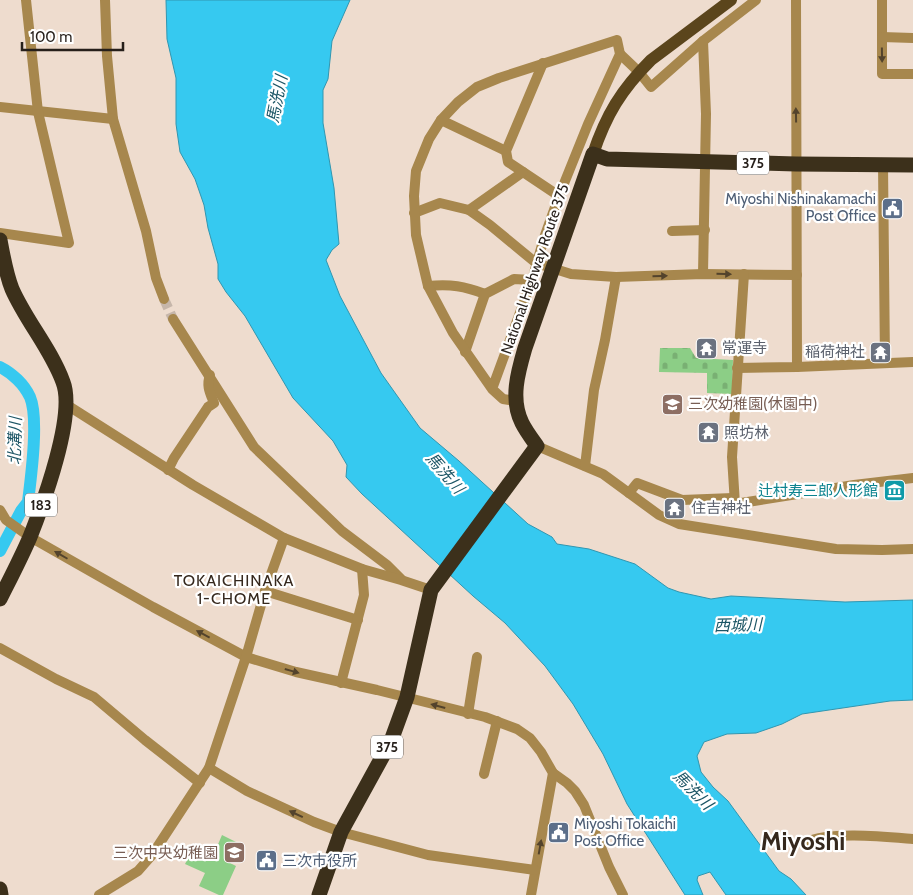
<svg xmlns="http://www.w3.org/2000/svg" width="913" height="895" viewBox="0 0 913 895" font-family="Cabin,'Noto Sans JP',sans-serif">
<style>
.cemetery{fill:url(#cemetery-stones)}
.garden{fill:#8cce86}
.water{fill:#36c9f0;stroke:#3196b0}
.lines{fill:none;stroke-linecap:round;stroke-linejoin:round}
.river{stroke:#36c9f0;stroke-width:12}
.minor-tunnel{stroke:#c6b6aa;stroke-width:10;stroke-dasharray:10 5;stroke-linecap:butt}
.minor{stroke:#a7874d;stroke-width:10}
.major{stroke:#5b451c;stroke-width:12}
.highway{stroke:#3c301b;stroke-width:15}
.oneway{fill:#53432c}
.labels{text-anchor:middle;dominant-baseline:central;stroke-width:4.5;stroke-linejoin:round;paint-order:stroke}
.shield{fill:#fff;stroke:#67625f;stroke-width:1}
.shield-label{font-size:14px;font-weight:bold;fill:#261f1a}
.service-label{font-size:15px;fill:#4e5e75;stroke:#fff;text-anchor:start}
.street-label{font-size:15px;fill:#261f1a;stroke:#fff}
.worship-label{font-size:15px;fill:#5b616d;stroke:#fff;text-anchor:start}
.education-label{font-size:15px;fill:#785e54;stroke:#fff;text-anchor:start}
.culture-label{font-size:15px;fill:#0d838f;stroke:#fff;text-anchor:end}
.water-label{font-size:16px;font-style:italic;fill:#1c5565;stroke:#fff}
.neighbourhood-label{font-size:16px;letter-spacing:1px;fill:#35281d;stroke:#fff}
.town-label{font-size:25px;font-weight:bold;fill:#35281d;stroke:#fff}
</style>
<defs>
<pattern id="cemetery-stones" width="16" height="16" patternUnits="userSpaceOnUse" patternTransform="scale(1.25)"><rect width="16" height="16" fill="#8cce86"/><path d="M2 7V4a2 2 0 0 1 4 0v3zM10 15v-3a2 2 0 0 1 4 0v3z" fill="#79b073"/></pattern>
</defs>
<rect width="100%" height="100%" fill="#eedcce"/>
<polygon class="cemetery" points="660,348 690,348 696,358 733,360 732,394 707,393 707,373 659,372"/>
<polygon class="garden" points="222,835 238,843 230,863 236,866 223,895 219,895 199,886 205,873 185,864 190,855 197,856 199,850 213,856"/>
<polygon class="water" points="166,0 350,0 332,41 328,79 323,90 323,123 334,188 339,244 332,250 326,260 340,296 381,373 420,428 459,461 528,524 552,537 557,544 589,549 635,564 668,588 679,592 711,599 731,596 845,602 913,600 913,700 890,701 802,714 782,724 756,733 727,734 704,742 697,756 701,772 713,787 728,801 779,871 791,879 806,895 726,895 710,872 698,876 697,880 703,895 685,895 627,804 603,754 573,704 545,666 505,623 473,596 362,494 346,477 347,465 333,441 293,398 245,316 226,292 218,279 218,264 208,228 204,205 195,179 180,152 176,124 176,78 167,39"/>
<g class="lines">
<path class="river" d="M0,367C12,373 24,384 30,397C39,418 31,477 28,502L21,511L0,551"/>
<polyline class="minor-tunnel" points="164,299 173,319"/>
<g class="minor">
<polyline points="105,0 107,56 113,119 146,231 156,278 164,299"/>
<polyline points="796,0 797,367"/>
<polyline points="882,0 882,74 913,74"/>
<polyline points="882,37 913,38"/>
<polyline points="703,41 706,114 703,274"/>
<polyline points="620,54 639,72 651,87 703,41 756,0"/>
<polyline points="543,63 506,151 508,162 559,196"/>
<polyline points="0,107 113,119"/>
<polyline points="441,120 506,151"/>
<polyline points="883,164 885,363"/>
<polyline points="469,210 523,172"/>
<polyline points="414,213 440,203 469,210 490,225 536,263 571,274 616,277 703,274 797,275"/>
<polyline points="672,231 705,230"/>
<polyline points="0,233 69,243 38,112 26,0"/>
<polyline points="744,274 732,457 735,504 854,485 913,478"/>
<path d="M428,286C451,284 464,286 485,294"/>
<polyline points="173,319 254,447 342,531 387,565 401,579"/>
<polyline points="465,352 485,294 514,279 532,280"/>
<polyline points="737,368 797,367 913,362"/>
<polyline points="492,389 532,280 544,238 559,196 588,124 620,54 617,40 499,78 477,87 458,102 441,120 429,139 416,171 414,196 416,235 428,286 453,333 492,389 503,399 516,401"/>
<polyline points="67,405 193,485 284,538 362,569 401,580 431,590"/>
<polyline points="537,446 603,474 659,515 679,524 836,549 882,550 913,549"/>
<polyline points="585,466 594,390 605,340 616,277"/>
<path d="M168,470L174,458L208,407L214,403C210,393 206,386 210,375"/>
<polyline points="629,493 637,483 682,500 733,498"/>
<polyline points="0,510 6,520 30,537 153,607 246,657 296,672 377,690 485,717 517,729 530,738 541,752 553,773 531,895"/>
<polyline points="265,591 358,620"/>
<polyline points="0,648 56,679 94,697 145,740 200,783"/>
<polyline points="341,683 364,595 362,569"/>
<polyline points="468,714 477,657"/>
<polyline points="209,768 247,791 314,822 341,832 428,855 535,870"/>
<polyline points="553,773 567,783 575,791 584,805 609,867 623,895"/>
<polyline points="484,774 497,721"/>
<path d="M807,842C829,831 888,837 913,839"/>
<polyline points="99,895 138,871 152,855 209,768 246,657 265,591 284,538"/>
</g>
<path class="major" d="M593,154C606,115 621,90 651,60L731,0"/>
<g class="highway">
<path d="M0,240C3,256 6,274 12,289C26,321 51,349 63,382C76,415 43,504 30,537C21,558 10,579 0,599"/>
<polyline points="0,889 1,895"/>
<path d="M319,895L341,832L391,741L407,697L431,590L537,446C532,439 526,431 522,423C510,399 518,372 525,348L593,154L607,159L796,164L913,165"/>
</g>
</g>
<defs><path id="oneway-solid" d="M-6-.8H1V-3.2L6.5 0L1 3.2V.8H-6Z" transform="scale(1.25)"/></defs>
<g class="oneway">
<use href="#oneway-solid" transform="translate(882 55) rotate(89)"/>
<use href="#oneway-solid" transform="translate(796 115) rotate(-91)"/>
<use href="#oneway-solid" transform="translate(724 274) rotate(1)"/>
<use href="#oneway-solid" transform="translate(660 276) rotate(-2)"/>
<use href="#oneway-solid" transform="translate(61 555) rotate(-150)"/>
<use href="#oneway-solid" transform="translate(203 634) rotate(-152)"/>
<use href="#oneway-solid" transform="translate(292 671) rotate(16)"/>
<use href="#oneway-solid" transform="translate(438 706) rotate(-165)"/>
<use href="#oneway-solid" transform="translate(296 814) rotate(-155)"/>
<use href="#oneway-solid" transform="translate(540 847) rotate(-80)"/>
</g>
<defs>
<symbol id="civic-square" viewBox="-11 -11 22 22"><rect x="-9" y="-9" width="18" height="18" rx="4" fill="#5c6f8a" stroke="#fff"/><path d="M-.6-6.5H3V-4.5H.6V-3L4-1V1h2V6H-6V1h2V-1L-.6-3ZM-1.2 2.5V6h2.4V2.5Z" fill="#fff"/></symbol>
<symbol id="temple-square" viewBox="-11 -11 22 22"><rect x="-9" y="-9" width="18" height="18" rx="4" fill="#6b7280" stroke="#fff"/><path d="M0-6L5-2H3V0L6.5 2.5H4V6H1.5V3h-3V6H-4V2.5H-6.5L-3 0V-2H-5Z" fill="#fff"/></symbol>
<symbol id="school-square" viewBox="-11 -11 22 22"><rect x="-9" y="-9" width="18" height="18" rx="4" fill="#8d6e63" stroke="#fff"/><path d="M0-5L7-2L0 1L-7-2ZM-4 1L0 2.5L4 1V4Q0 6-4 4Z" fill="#fff"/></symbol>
<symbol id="museum-square" viewBox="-11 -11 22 22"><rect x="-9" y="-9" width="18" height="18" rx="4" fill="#0f9aa8" stroke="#fff"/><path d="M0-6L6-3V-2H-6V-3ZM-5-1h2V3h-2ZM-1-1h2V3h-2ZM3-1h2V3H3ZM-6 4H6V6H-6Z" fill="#fff"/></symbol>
</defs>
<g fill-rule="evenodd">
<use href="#civic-square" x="880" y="196" width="25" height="25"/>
<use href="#temple-square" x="694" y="336" width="25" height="25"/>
<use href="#temple-square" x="868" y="340" width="25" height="25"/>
<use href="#school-square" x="660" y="392" width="25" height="25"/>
<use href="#temple-square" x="696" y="420" width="25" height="25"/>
<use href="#museum-square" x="882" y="478" width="25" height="25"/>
<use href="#temple-square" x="662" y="496" width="25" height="25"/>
<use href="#civic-square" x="546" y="820" width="25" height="25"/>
<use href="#school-square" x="222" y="840" width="25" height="25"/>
<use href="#civic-square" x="254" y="848" width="25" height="25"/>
</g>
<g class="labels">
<g class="shield">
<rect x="737" y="151.5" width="32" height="23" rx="4"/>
<rect x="25" y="493.5" width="32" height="23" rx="4"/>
<rect x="371" y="735.5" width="32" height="23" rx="4"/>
</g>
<g class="shield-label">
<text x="753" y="163">375</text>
<text x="41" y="505">183</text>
<text x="387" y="747">375</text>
</g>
<g class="service-label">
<text x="876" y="199" text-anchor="end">Miyoshi Nishinakamachi<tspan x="876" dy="17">Post Office</tspan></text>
<text x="574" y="824">Miyoshi Tokaichi<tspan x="574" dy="17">Post Office</tspan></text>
<text x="282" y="861">三次市役所</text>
</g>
<g class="street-label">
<text transform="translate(535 269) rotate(-71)">National Highway Route 375</text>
</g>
<g class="worship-label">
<text x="722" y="348">常運寺</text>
<text x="865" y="352" text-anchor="end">稲荷神社</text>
<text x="724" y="433">照坊林</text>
<text x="691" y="508">住吉神社</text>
</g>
<g class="education-label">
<text x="688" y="404">三次幼稚園(休園中)</text>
<text x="218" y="853" text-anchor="end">三次中央幼稚園</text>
</g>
<g class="culture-label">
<text x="878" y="491">辻村寿三郎人形館</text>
</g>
<g class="water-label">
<text transform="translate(277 99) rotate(-79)">馬洗川</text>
<text transform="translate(15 441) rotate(-89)">北溝川</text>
<text transform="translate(445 473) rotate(49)">馬洗川</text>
<text transform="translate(738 625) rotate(-1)">西城川</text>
<text transform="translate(693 790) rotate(45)">馬洗川</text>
</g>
<g class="neighbourhood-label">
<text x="234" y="580">TOKAICHINAKA<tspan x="234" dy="18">1-CHOME</tspan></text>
</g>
<g class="town-label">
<text x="803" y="841">Miyoshi</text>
</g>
</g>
<path d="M22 42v8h101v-8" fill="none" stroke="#261f1a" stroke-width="2.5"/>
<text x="30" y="42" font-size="15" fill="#261f1a" stroke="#ffffff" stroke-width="4" paint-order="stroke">100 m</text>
</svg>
